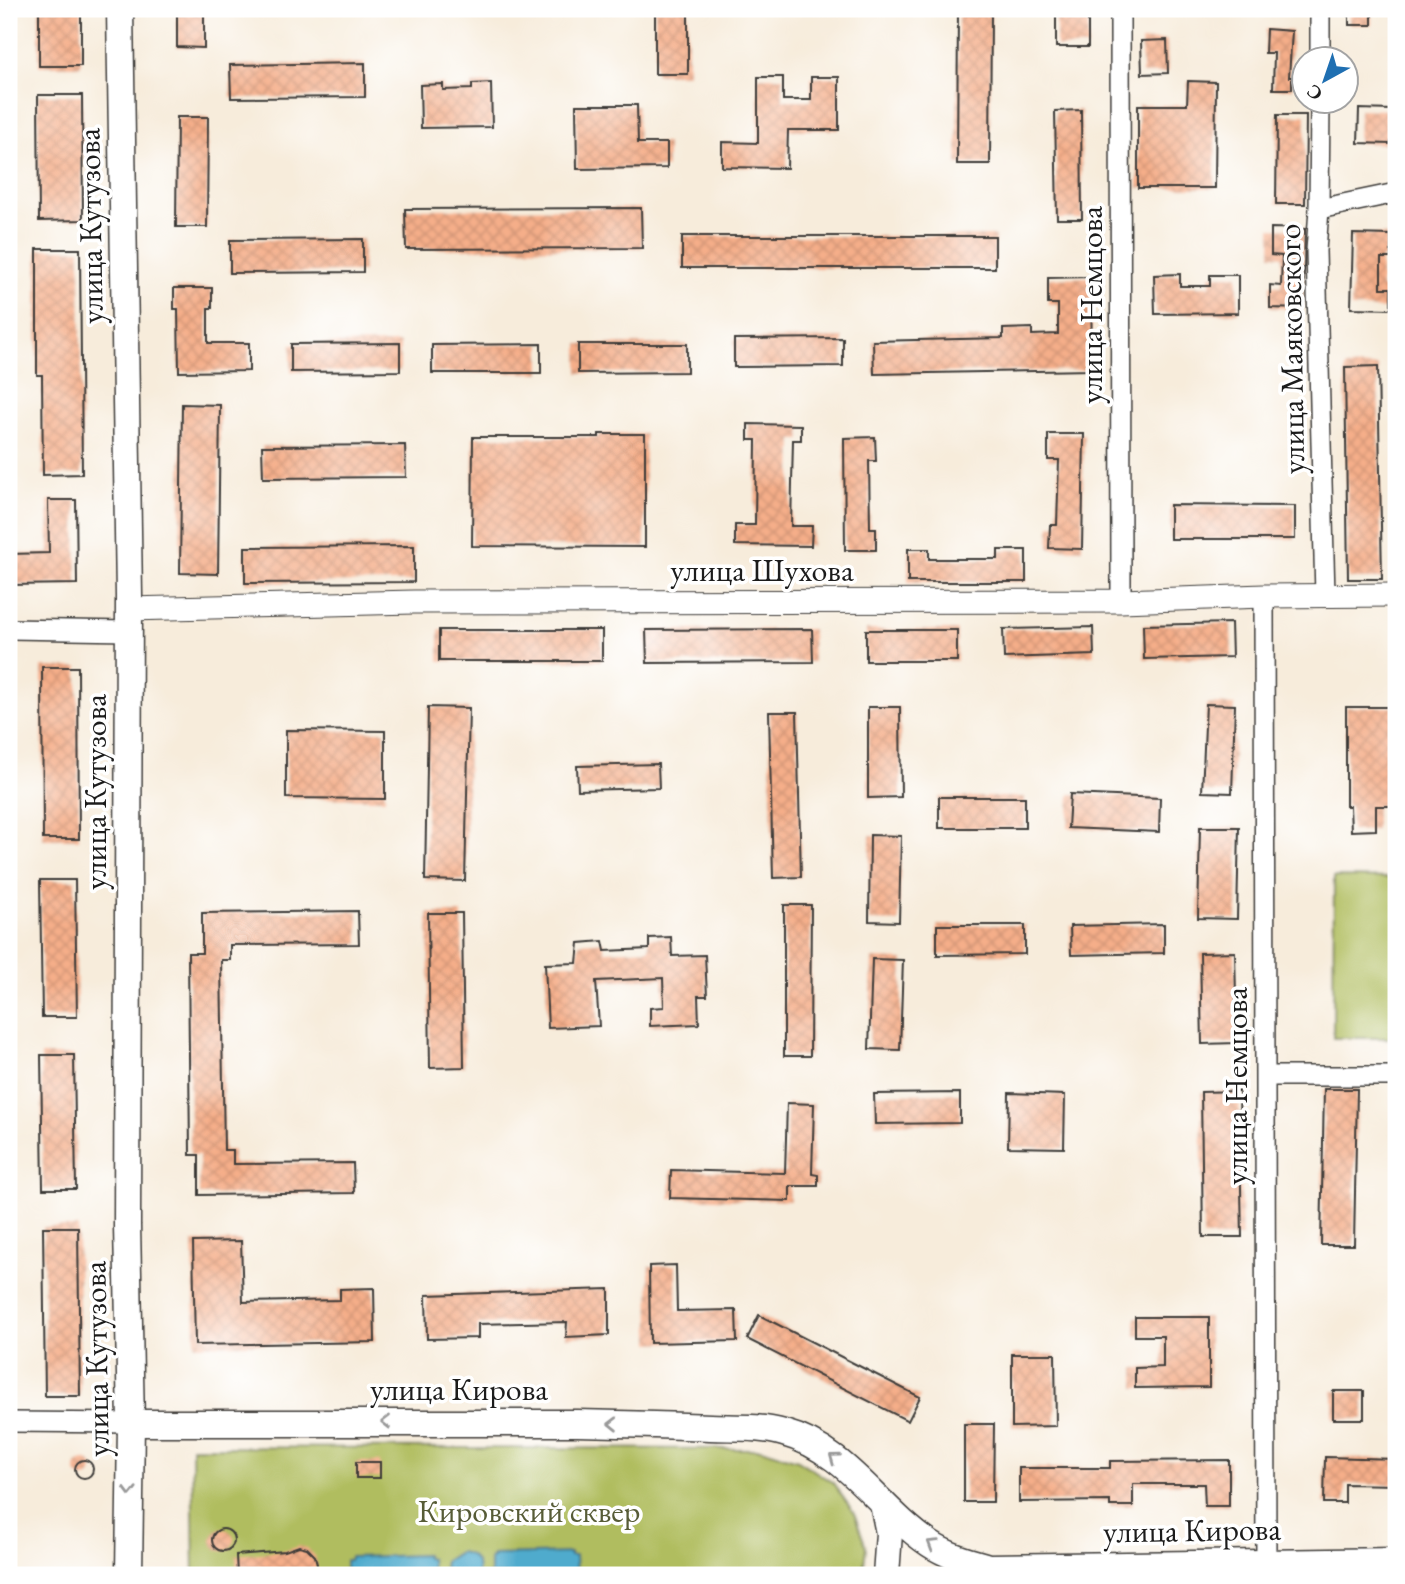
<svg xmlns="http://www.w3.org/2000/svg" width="1405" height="1584" viewBox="0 0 1405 1584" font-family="'EB Garamond',serif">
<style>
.green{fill:#b0bd5f;stroke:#666c3e;stroke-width:2}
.water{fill:#4fabcd;stroke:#366474;stroke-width:2}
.building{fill:url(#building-cross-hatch)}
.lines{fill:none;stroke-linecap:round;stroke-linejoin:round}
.minor-casing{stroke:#3d3b39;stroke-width:22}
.tertiary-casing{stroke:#3d3b39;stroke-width:25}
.secondary-casing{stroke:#3d3b39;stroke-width:29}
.minor{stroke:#fff;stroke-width:19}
.tertiary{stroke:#fff;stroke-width:23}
.secondary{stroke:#fff;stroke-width:26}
.oneway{stroke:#999}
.labels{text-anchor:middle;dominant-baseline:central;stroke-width:7;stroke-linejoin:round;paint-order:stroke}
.street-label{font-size:32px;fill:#1c1c1c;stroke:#fff}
.park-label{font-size:32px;fill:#575c37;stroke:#fff}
</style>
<defs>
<pattern id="building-cross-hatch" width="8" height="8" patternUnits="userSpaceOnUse" patternTransform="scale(1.75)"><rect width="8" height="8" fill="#f5ae89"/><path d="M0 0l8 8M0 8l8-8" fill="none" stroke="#d19576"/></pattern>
</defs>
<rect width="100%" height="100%" fill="#fff"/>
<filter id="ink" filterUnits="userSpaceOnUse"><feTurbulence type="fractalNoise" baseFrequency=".0143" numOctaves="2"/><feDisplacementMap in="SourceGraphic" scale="14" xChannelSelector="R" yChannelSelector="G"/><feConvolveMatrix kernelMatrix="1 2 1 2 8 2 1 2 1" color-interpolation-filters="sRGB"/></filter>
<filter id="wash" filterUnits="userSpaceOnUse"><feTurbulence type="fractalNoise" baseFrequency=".00686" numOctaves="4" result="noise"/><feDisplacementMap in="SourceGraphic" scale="28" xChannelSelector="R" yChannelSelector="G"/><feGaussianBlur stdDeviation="1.57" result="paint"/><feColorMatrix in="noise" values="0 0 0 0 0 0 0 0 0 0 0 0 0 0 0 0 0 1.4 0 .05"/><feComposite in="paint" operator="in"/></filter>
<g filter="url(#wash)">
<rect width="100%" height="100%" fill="#f7ecdb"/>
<g class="green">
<polygon points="1334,877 1396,878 1396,1038 1333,1038"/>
<polygon points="192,1447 761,1449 798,1460 833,1483 854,1513 866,1547 863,1573 862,1575 194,1575"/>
</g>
<g class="water">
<path d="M459,1552C472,1553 480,1562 477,1575H443L445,1561Z"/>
<polygon points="570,1553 570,1556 575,1556 576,1575 490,1575 490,1558 493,1558 493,1555"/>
<polygon points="426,1555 426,1558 431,1559 432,1575 346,1575 346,1560 349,1560 350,1557"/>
</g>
<g id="blocks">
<g class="building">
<rect x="39" y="9" width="42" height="57"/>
<polygon points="177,9 204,9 204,48 177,47"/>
<rect x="655" y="9" width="33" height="65"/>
<polygon points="958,9 991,9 990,164 957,164"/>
<rect x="1056" y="9" width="32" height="38"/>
<rect x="1349" y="9" width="23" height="16"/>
<polygon points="1266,29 1292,31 1289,77 1292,77 1292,89 1273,89 1274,53 1265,53"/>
<polygon points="1167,40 1168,73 1142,74 1141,41"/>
<polygon points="365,63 365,97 231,98 230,65"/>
<polygon points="758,77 783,77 783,100 811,100 811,77 839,77 839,130 788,130 787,168 722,167 722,142 758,143"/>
<polygon points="1188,81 1216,82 1215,188 1138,188 1138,105 1187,105"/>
<polygon points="491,83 492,127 421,128 420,85 443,84 443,90 472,89 472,84"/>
<polygon points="38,95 82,95 83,220 39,221"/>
<polygon points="576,105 637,105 638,143 667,143 667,168 577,169"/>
<polygon points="1359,109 1392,110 1391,144 1358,143"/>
<polygon points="1081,110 1082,219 1057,219 1055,111"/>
<polygon points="1277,115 1306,115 1305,204 1276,204"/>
<polygon points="177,117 208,117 207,227 176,227"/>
<polygon points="641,208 642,248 406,249 405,209"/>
<polygon points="1271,228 1305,229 1303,309 1270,308 1270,285 1281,286 1282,256 1271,255"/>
<polygon points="1353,234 1391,235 1391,258 1381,258 1381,288 1391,288 1391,309 1351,308"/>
<rect x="682" y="236" width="313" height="32"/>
<polygon points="363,239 363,272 230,273 230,240"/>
<polygon points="37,249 80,249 82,474 43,475 42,375 37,375"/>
<polygon points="1180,274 1180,286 1210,286 1210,275 1238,275 1238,313 1155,314 1154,275"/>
<polygon points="1091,277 1092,370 874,374 873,341 1003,338 1003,329 1032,328 1032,335 1058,334 1058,304 1048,304 1048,278"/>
<polygon points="174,288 212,288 212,308 208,308 208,343 249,343 249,371 179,372 178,309 174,309"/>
<polygon points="843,338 843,366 734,367 734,339"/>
<polygon points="400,343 400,371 291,372 291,344"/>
<polygon points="541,344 541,373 432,373 432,345"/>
<polygon points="578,344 687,344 687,372 578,373"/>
<polygon points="1378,366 1382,579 1348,579 1345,367"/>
<polygon points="182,404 220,405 218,574 180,573"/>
<polygon points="748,424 801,425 801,440 793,440 791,526 812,526 811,546 735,545 735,525 755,525 756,440 748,440"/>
<polygon points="599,434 645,434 645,547 472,546 473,437 599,437"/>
<polygon points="1048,434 1084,434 1082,549 1049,548 1050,525 1057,525 1059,460 1048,460"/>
<polygon points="875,437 876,461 869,461 870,528 876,528 876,550 845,550 844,438"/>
<polygon points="405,445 406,477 263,478 262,446"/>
<polygon points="48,500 76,500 77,584 9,585 9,554 49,553"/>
<polygon points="1170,505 1295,506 1295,539 1170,539"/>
<polygon points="414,546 414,582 245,583 245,547"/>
<polygon points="908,549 929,549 929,559 998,559 998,550 1026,550 1026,582 908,582"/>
<polygon points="1231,623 1232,657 1144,659 1143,625"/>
<polygon points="1093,627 1094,655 1004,658 1003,629"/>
<polygon points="812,629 813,662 647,663 646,630"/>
<rect x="439" y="630" width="163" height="31"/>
<rect x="866" y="630" width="91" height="31"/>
<polygon points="42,667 78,667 79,839 43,839"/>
<polygon points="1206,704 1235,705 1232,793 1202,792"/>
<polygon points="428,707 469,708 465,881 425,880"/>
<polygon points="868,707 900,707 901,797 868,798"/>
<polygon points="1346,707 1396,707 1396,806 1376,806 1376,830 1351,831 1350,806 1346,806"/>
<polygon points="769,712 797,712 801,877 773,878"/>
<polygon points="286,730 385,731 385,799 286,798"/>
<polygon points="658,764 659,788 578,790 577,766"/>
<polygon points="1070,794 1160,798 1159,832 1068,828"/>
<rect x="939" y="797" width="86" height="31"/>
<polygon points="1200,827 1239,827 1237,919 1198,918"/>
<polygon points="870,835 901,836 899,922 869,921"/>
<polygon points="40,880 75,880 77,1017 42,1017"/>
<polygon points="784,905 811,905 810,1056 784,1056"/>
<polygon points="358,911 359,944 230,945 230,960 221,960 224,1150 233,1150 233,1164 353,1163 354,1193 199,1195 199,1155 190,1155 188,953 202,953 202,913"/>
<polygon points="428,913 462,913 464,1067 430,1068"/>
<polygon points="1164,924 1164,953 1071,955 1070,926"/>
<polygon points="937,925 1025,925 1025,954 937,955"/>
<polygon points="671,937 672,956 705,955 707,996 698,996 699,1024 650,1026 650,1008 664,1007 663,978 596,981 599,1026 548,1028 545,964 577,963 579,943 603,941 605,951 649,949 649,938"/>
<polygon points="1235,952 1237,1043 1202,1044 1200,953"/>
<polygon points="872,959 903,960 900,1050 869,1049"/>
<polygon points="41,1055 74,1055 76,1189 43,1189"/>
<polygon points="1324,1089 1357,1089 1354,1245 1321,1245"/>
<polygon points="1239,1091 1242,1237 1203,1237 1201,1092"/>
<polygon points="960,1093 960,1123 875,1124 874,1094"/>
<polygon points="1009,1093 1065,1095 1064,1148 1008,1147"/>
<polygon points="787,1103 814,1104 812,1174 818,1175 818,1186 790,1186 790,1201 670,1198 671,1170 785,1173"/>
<polygon points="43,1227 78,1227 80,1396 45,1396"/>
<polygon points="241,1241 243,1302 340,1300 340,1289 374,1288 375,1342 195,1345 193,1242"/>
<polygon points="676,1265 677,1311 736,1310 737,1341 650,1343 649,1266"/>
<polygon points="609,1289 609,1335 566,1337 567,1322 478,1324 478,1338 427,1339 426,1295"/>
<polygon points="759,1315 920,1397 908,1421 747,1339"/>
<polygon points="1135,1317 1209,1317 1209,1387 1135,1388 1135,1368 1163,1367 1163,1336 1135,1336"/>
<polygon points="1012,1354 1055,1354 1056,1426 1012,1427"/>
<rect x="1333" y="1391" width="31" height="28"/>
<polygon points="964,1424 994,1424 993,1502 964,1502"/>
<polygon points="1325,1457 1396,1459 1396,1485 1345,1484 1345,1503 1324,1503"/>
<circle cx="84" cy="1469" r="9"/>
<polygon points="1229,1460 1229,1506 1205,1506 1204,1484 1133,1484 1133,1506 1110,1506 1110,1501 1019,1502 1019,1468 1110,1468 1110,1461"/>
<rect x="356" y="1462" width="24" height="16"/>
<circle cx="223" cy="1540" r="11"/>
<polygon points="299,1546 307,1548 315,1556 317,1564 315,1575 237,1575 236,1555 285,1551"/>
</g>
</g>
</g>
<g filter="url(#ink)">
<use href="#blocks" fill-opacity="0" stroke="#3d3b39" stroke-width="2"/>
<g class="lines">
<defs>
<g id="minor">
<polyline points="1120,9 1121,601"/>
<polyline points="1320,60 1320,9"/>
<polyline points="1320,102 1319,209 1316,251 1325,595"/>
<polyline points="1319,209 1396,193"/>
<polyline points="1264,596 1266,1574"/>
<polyline points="9,629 128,631"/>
<polyline points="1266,1076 1396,1076"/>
<polyline points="9,1422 131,1423"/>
</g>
<polyline id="tertiary" points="128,609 414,602 1121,601 1264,596 1396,595"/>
<g id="secondary">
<polyline points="120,9 129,596 127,1225 131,1423 129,1575"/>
<path d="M131,1423C280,1422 429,1422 577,1423C622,1424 666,1425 710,1427C734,1428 760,1426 784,1433C847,1450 878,1509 930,1544C948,1556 968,1561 989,1567L1396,1561"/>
<polyline points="883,1504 889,1533 886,1575"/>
</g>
</defs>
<use href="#minor" class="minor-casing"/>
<use href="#tertiary" class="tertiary-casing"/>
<use href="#secondary" class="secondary-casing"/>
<use href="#minor" class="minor"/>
<use href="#tertiary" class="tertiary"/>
<use href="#secondary" class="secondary"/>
</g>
<defs><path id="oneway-chevron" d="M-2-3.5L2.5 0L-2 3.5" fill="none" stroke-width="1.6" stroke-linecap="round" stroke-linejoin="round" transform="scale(1.75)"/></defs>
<g class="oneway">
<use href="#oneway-chevron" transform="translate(386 1422) rotate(180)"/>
<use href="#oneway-chevron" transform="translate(613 1424) rotate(-179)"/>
<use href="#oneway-chevron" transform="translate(834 1458) rotate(-144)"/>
<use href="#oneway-chevron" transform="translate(130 1491) rotate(91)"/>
<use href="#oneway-chevron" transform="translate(932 1544) rotate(-148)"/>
</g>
</g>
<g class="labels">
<g class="street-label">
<text transform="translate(90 226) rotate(-91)">улица Кутузова</text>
<text transform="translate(1091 305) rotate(-90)">улица Немцова</text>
<text transform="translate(1291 349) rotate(-91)">улица Маяковского</text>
<text x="762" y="570">улица Шухова</text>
<text transform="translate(95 792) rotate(-90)">улица Кутузова</text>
<text transform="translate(1236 1086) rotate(-90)">улица Немцова</text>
<text transform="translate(96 1359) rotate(-91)">улица Кутузова</text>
<text x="459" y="1389">улица Кирова</text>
<text transform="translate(1192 1530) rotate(-1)">улица Кирова</text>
</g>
<g class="park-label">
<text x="529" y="1511">Кировский сквер</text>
</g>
</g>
<rect width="1405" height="1584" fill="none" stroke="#fff" stroke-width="35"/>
<g transform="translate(1325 80) rotate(220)"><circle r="33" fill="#ffffff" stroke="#a4a4a4" stroke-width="2"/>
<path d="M0-5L12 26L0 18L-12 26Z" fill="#1f6fb2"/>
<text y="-10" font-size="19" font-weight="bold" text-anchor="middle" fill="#1c1c1c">С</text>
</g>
</svg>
